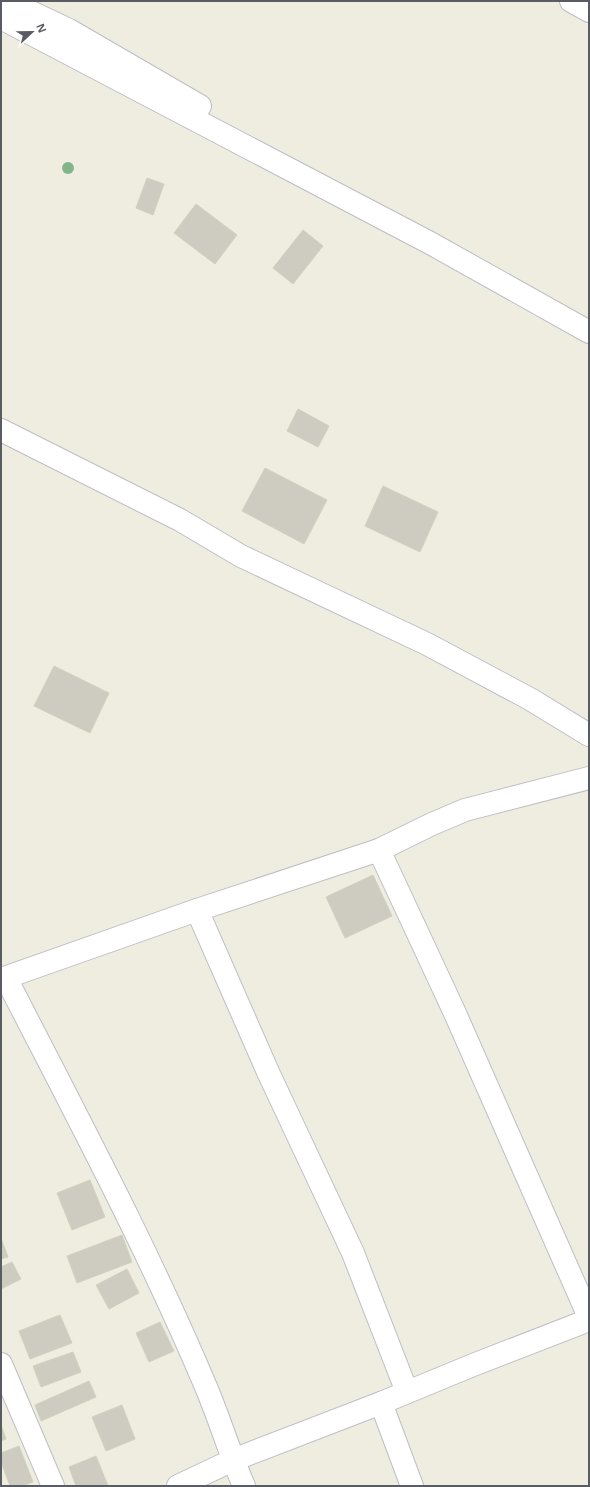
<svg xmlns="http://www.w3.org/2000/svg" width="590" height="1487" viewBox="0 0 590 1487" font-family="'Open Sans',sans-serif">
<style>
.building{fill:#ceccc1;stroke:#d3d0be}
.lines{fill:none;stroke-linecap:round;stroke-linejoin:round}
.minor-casing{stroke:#bdbec5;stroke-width:24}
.minor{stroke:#fff;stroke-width:22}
.tree{fill:#83b588}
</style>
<rect width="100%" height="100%" fill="#eeede0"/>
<g class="building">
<polygon points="147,178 164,184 153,215 136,208"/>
<polygon points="196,204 237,235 215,264 174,233"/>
<polygon points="303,230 323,246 293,284 273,268"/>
<polygon points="298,409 329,426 318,447 287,431"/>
<polygon points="265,468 327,500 304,544 242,511"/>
<polygon points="383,486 438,512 420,552 365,526"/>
<polygon points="54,666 109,693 90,733 34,706"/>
<polygon points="373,875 392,916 345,938 326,897"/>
<polygon points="90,1180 105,1217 72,1230 57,1193"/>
<polygon points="122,1235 132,1262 77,1283 67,1256"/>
<polygon points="1,1238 8,1257 1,1259"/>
<polygon points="12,1262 21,1279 1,1289 1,1267"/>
<polygon points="127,1269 139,1293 109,1309 96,1285"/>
<polygon points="60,1315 72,1343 30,1359 19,1331"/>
<polygon points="160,1322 174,1351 149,1362 136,1333"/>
<polygon points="73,1352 81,1372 41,1387 33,1366"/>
<polygon points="89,1381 96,1397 41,1421 35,1405"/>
<polygon points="122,1405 135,1439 106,1451 92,1417"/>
<polygon points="1,1425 6,1439 1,1441"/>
<polygon points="19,1446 33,1482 22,1486 10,1486 1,1462 1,1453"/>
<polygon points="96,1456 108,1486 76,1486 69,1467"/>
</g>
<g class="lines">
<defs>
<g id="minor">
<polyline points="8,1 69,30 200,106"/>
<polyline points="571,1 589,11"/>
<polyline points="1,18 432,244 589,332"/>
<polyline points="1,430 180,520 241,556 427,644 530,699 589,735"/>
<polyline points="379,850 454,1011 589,1317"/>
<polyline points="197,910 268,1072 353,1253 407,1392"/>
<path d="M6,978C75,1113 147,1247 206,1387C220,1420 230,1454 244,1486"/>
<polyline points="1,979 197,910 379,850 432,824 465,810 589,778"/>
<polyline points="1,1364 53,1486"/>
<polyline points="381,1403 412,1486"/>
<polyline points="178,1486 233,1460 381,1403 473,1365 589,1320"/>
</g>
</defs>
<use href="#minor" class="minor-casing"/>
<use href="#minor" class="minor"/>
</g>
<circle class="tree" cx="68" cy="168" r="6"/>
<rect width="590" height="1487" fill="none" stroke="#595c63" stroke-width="4"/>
<g transform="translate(32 32) rotate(68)" stroke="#ffffff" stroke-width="3" paint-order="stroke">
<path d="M0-3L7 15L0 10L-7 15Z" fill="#595c63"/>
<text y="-6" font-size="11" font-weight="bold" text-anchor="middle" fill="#595c63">N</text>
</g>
</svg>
